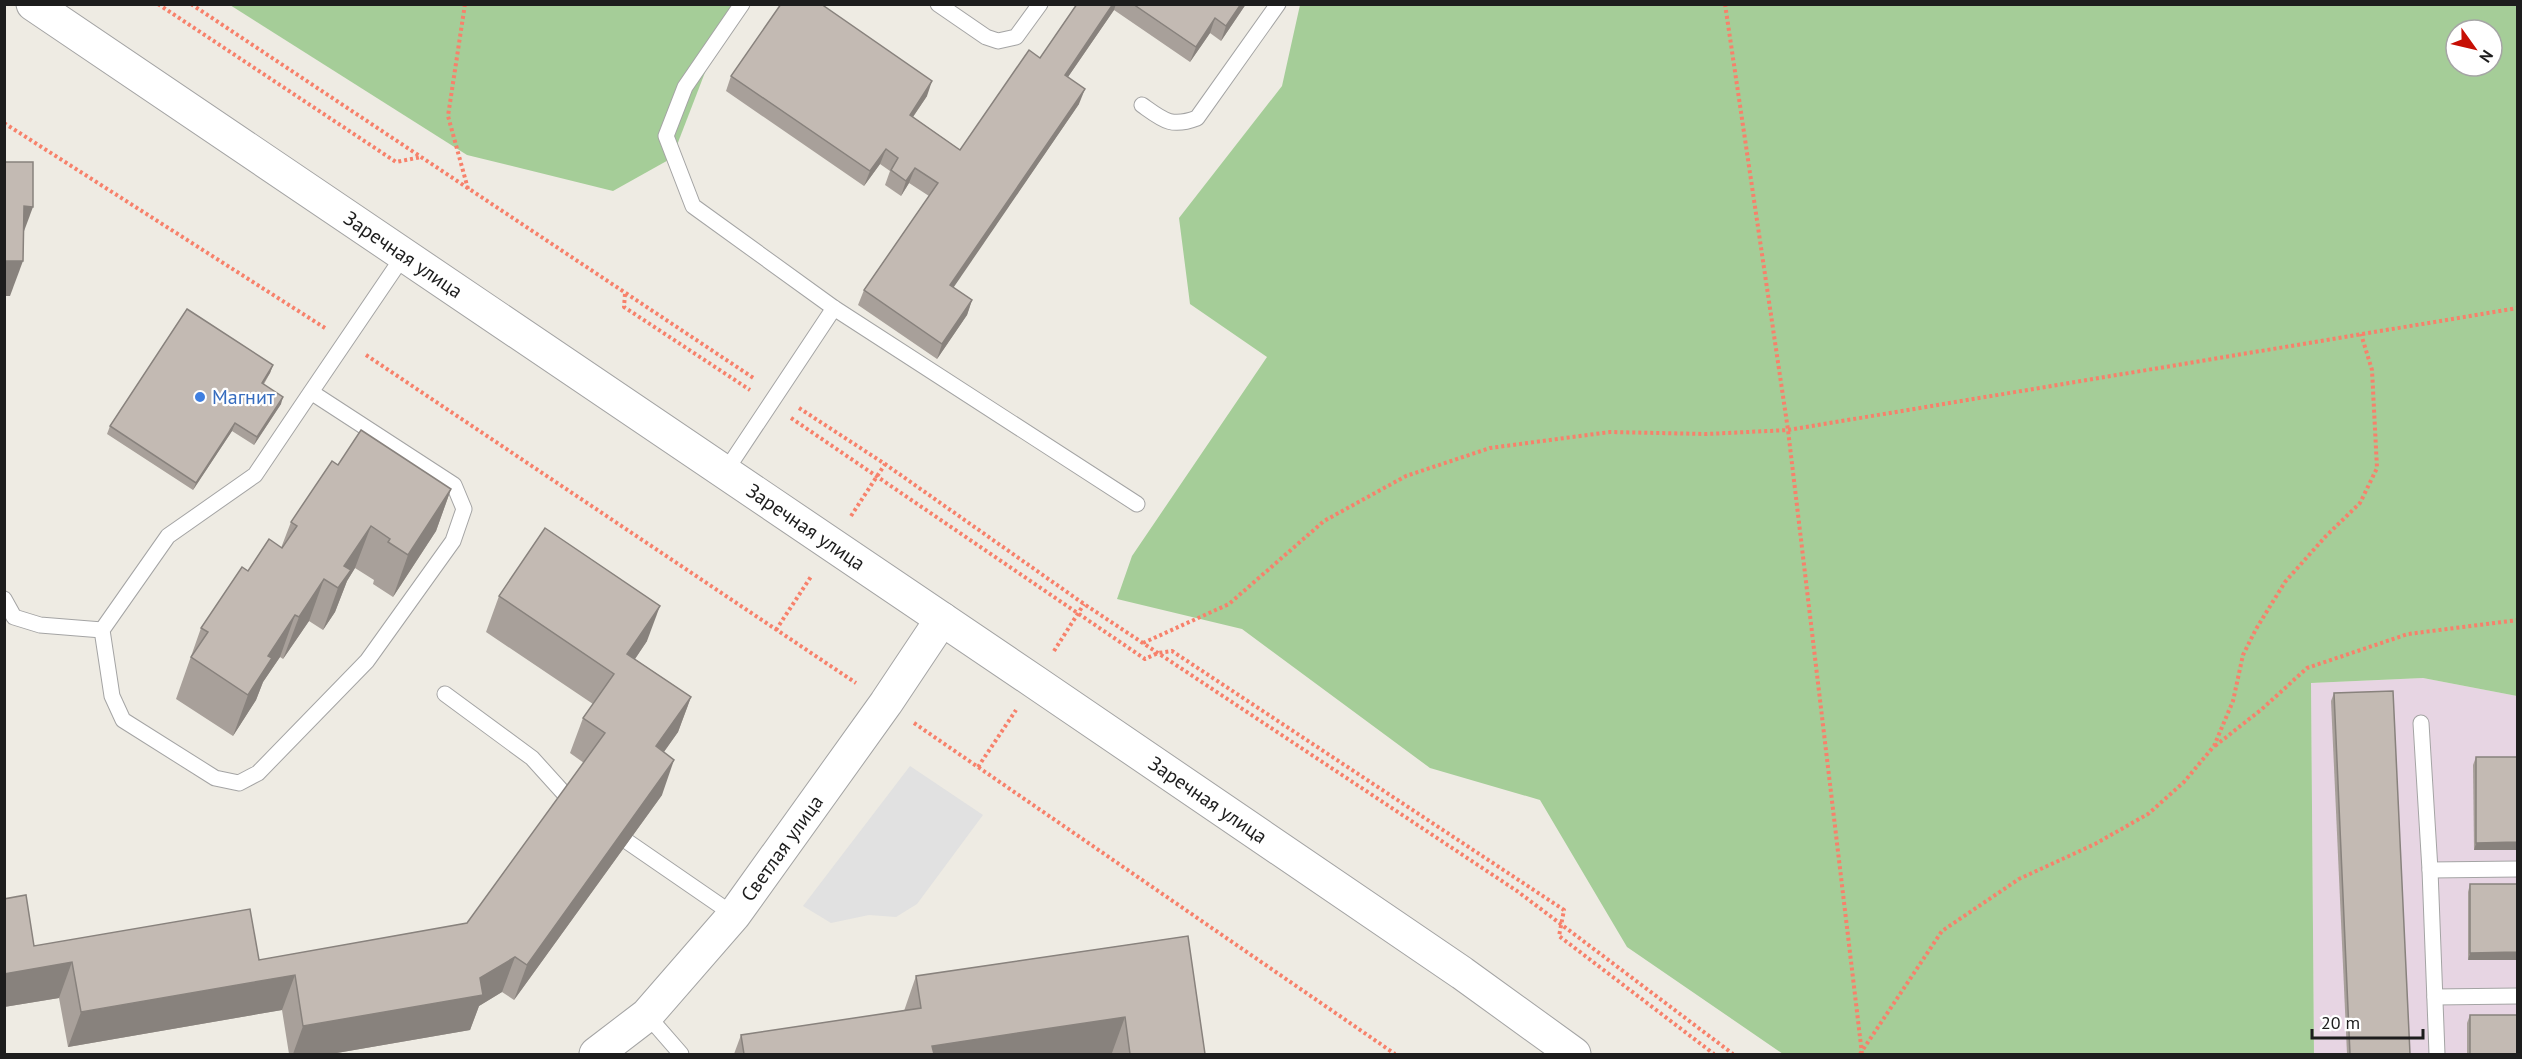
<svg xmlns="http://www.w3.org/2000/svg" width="2522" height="1059" viewBox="0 0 2522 1059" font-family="'PT Sans',sans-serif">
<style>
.industrial{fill:#e7d5e3}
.forest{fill:#a5cd98;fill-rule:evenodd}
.parking{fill:#e1e1e1}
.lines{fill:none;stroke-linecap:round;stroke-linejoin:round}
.service-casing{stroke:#a4a4a4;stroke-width:17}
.tertiary-casing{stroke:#a4a4a4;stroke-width:35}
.path{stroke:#f7816b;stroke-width:4;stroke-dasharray:3 3;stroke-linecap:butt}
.service{stroke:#fff;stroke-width:15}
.tertiary{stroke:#fff;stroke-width:33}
.wall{fill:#a8a09a}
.shaded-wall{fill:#88827d}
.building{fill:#c3bab3;stroke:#88827d;stroke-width:1.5}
.shop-dot{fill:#3f7fe0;stroke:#fff;stroke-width:2}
.labels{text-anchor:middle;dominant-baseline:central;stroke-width:4.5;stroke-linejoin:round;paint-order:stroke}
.street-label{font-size:20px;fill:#1d1d1d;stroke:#fff}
.shop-label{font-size:20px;fill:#366cbe;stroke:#fff;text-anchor:start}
</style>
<rect width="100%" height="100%" fill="#eeebe3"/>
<polygon class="industrial" points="2423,678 2517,696 2517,1054 2314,1054 2311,683"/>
<g class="forest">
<polygon points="230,5 731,5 672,158 613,191 467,155"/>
<path d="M1300,5H2517V696L2423,678L2311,683L2314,1054H1783L1627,947L1540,800L1430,768L1242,629L1117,599L1132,556L1267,357L1190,304L1179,218L1282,86ZM2456,30H2492V66H2456Z"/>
</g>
<polygon class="parking" points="910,766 983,815 917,904 896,917 869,915 831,923 803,906"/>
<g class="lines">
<defs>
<g id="service">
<polyline points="742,4 685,87 666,136 693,206 834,308 1137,504"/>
<polyline points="938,4 986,37 998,41 1016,37 1040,4"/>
<path d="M1142,105C1163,120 1171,128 1197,118L1278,4"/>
<polyline points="311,392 255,475 168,536 102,630 112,696 123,720 215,778 239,783 258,773 367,661 453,541 464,509 454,485 311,392 404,255"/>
<polyline points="725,472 834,308"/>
<polyline points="4,599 14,617 40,625 102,630"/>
<polyline points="445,694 532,758 570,800"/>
<polyline points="2421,723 2430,870 2437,1054"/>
<polyline points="628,842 734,915"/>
<polyline points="2430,870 2518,869"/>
<polyline points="2435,997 2518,996"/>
<polyline points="647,1015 681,1054"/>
</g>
<g id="tertiary">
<path id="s1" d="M33,4L1035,682L1462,973L1574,1054"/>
<path id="s2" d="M596,1054L647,1015L734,915L886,703L942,619"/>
</g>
</defs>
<use href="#service" class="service-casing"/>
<use href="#tertiary" class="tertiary-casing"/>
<g class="path">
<polyline points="158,4 396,162 421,157"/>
<polyline points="191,4 755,379"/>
<polyline points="465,4 448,116 468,189"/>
<polyline points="1725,4 1788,430 1862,1054"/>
<polyline points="4,123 325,328"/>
<polyline points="625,294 624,307 750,390"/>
<polyline points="366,355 856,683"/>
<polyline points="799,408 885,464 1084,604 1517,891 1733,1054"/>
<polyline points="791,418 1145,659 1158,653 1172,651 1564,910 1559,936 1714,1054"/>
<polyline points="851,516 885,464"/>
<polyline points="776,630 812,575"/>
<polyline points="1143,643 1229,604 1324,521 1406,476 1490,448 1610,432 1707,434 1788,430 2518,308"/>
<polyline points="1054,651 1084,604"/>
<polyline points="914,723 1395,1054"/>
<polyline points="2215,746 2262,709 2307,668 2408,634 2518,620"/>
<polyline points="978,767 1016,710"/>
<polyline points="1860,1054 1942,931 2019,879 2095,844 2148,814 2184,782 2214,746 2233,701 2243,655 2256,629 2285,582 2325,537 2360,503 2377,468 2372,370 2361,334"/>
</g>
<use href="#service" class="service"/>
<use href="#tertiary" class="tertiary"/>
</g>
<g class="wall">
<polygon points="1077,4 1246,4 1221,41 1210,33 1190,62 1114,10 1068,77 1079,104 953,287 972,300 967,315 937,359 858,305 864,290 929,196 909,183 901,196 885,185 890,171 880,164 864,186 726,91 731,76 927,96 913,117 960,150 1040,58"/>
<polygon points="273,365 270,373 264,384 281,404 254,445 232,431 193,490 107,434 110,426"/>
<polygon points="338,465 451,489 436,531 393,597 373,584 374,580 355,568 347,581 335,612 323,630 309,621 283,659 280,657 263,682 256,700 233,736 176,699 201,628 248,571 281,548 291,522"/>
<polygon points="499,596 647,641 635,659 691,697 678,732 664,752 662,795 514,1000 502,992 479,1006 470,1030 331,1054 289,1054 282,1010 68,1047 59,998 4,1007 4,899 34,946 259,960 467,923 584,763 570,753 583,718 593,704 486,632"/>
<polygon points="2334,693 2410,1054 2347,1054 2331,701"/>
<polygon points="2476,757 2517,757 2517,850 2474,850 2473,765"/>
<polygon points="2470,884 2517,884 2468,960 2468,892"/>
<polygon points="1188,936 1205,1054 1112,1054 1112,1053 1100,1054 734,1054 741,1035 904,1011 916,976"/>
<polygon points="2470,1015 2517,1054 2467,1054 2467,1023"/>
</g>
<g class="shaded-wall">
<polygon points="1113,4 1116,4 1114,10 1059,90 1065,75"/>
<polygon points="1241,4 1246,4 1221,41 1226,26"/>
<polygon points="1215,18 1210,33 1190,62 1196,47"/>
<polygon points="932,81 927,96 904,130 910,115"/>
<polygon points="1085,89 1079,104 945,300 950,285"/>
<polygon points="886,149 880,164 864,186 870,171"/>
<polygon points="915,168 909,183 901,196 906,181"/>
<polygon points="24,206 33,207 20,242"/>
<polygon points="4,261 23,261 10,296 4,296"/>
<polygon points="972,300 967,315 937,359 942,344"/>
<polygon points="273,365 270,373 259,390 262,383"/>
<polygon points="283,397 281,404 254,445 257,437"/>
<polygon points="235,423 232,431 193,490 196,483"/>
<polygon points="451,489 436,531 393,597 408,555"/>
<polygon points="371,526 355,568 347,581 335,612 323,630 338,588 344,566"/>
<polygon points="324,579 309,621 283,659 299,617"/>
<polygon points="660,606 647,641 614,690 627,654"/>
<polygon points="295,615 280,657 263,682 256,700 233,736 248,695 268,656"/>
<polygon points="691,697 678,732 643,781 656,746"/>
<polygon points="674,760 662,795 514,1000 527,965"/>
<polygon points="2517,842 2517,850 2474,850 2476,843"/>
<polygon points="2517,952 2517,960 2468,960 2470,953"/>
<polygon points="515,957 502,992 479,1006 470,1030 331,1054 293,1054 303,1026 480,978"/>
<polygon points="72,962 59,998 4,1007 4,974"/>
<polygon points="295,975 282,1010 68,1047 81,1012"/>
<polygon points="1125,1017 1112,1053 1100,1054 929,1054 932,1046"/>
</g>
<g class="building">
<polygon points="781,4 821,4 932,81 910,115 960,150 1029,50 1040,58 1077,4 1113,4 1065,75 1085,89 950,285 972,300 942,344 864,290 938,183 915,168 906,181 891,170 898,158 886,149 870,171 731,76"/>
<polygon points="1133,4 1241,4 1226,26 1215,18 1196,47"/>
<polygon points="4,162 33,162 33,207 24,206 23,261 4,261"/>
<polygon points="187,309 273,365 262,383 283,397 257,437 235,423 196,483 110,426"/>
<polygon points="361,430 451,489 408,555 388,542 390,539 371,526 344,566 351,570 338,588 324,579 299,617 295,615 268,656 272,658 248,695 191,657 208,632 201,628 242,567 248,571 269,539 282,548 297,526 291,522 332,461 338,465"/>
<polygon points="545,528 660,606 627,654 691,697 656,746 674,760 527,965 515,957 480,978 483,995 303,1026 295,975 81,1012 72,962 4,974 4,899 26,895 34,946 250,909 259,960 467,923 605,733 583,718 614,674 499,596"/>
<polygon points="2393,691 2410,1054 2350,1054 2334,693"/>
<polygon points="2476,757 2517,757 2517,842 2476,843"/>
<polygon points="2470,884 2517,884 2517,952 2470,953"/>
<polygon points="1188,936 1205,1054 1130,1054 1125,1017 932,1046 934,1054 744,1054 741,1035 921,1008 916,976"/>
<rect x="2470" y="1015" width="47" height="39"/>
</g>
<circle class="shop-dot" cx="200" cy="397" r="6"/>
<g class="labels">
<g class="street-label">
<text stroke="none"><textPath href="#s1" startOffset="447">Заречная улица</textPath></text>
<text stroke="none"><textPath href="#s1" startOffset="933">Заречная улица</textPath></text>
<text stroke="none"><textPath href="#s1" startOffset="1419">Заречная улица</textPath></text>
<text stroke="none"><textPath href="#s2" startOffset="279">Светлая улица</textPath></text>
</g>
<g class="shop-label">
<text x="212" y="397">Магнит</text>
</g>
</g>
<rect width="2522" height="1059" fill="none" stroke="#1d1d1d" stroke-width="12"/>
<g transform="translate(2474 48) rotate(124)"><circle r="28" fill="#ffffff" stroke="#a5a5a5" stroke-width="1.5"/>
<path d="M0-4.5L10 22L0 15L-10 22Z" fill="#c60f04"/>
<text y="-9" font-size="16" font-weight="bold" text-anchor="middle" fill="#1d1d1d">N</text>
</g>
<path d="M2312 1029v9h111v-9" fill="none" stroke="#1d1d1d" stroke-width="3"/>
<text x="2321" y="1029" font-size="18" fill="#1d1d1d" stroke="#ffffff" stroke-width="4.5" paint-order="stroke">20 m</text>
</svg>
